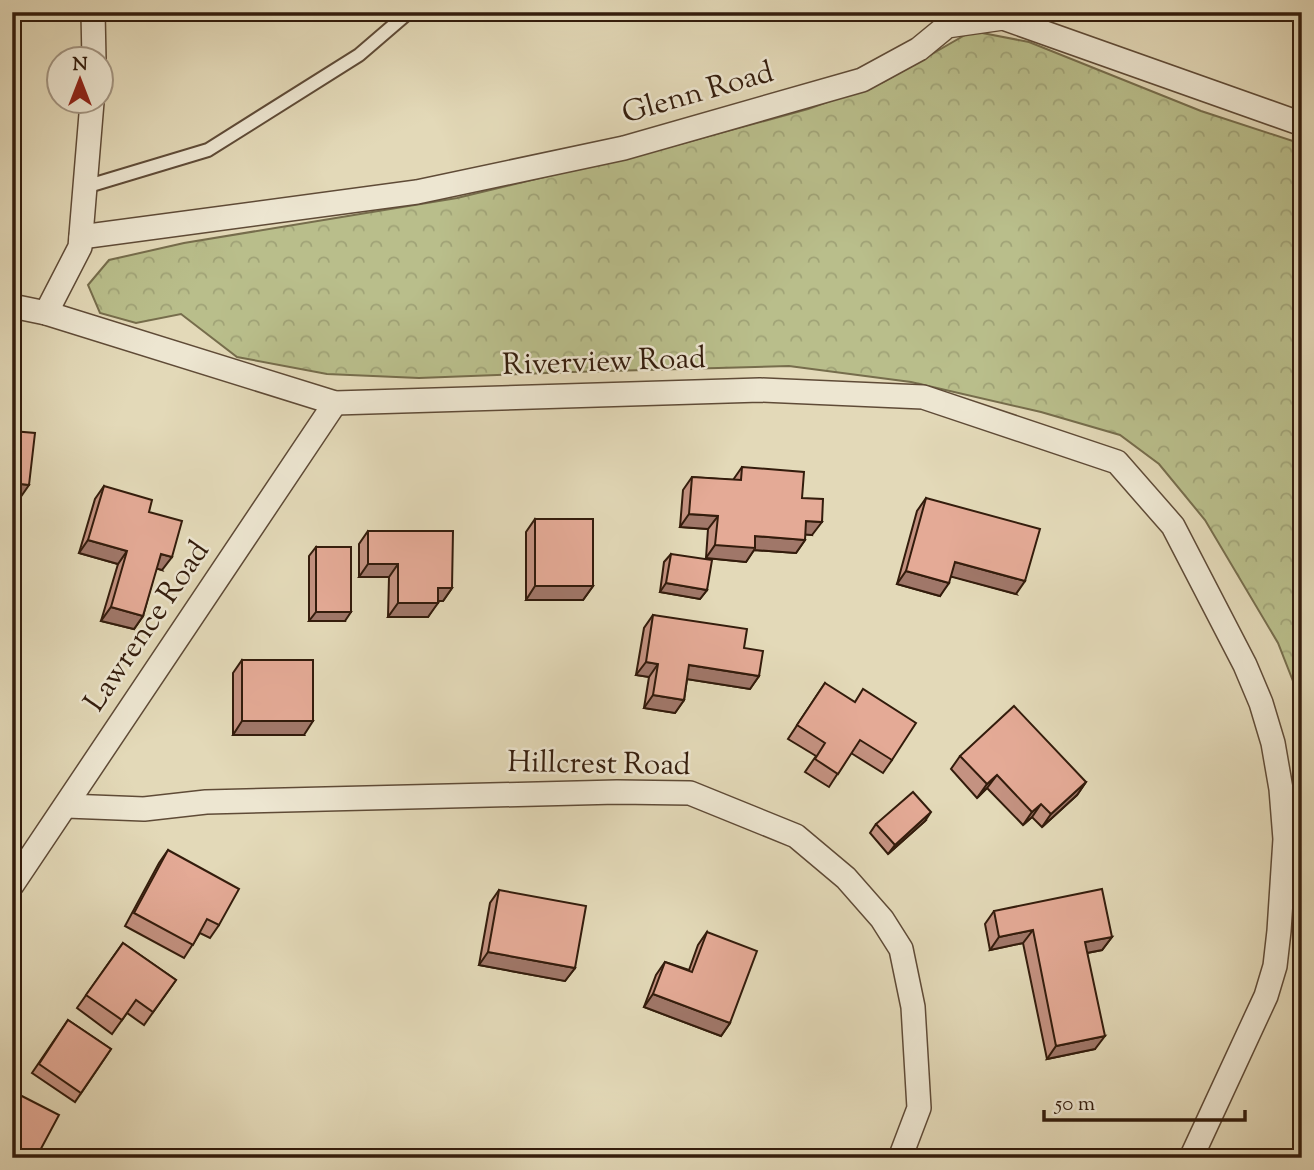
<svg xmlns="http://www.w3.org/2000/svg" width="1314" height="1170" viewBox="0 0 1314 1170" font-family="'Sorts Mill Goudy',serif">
<style>
.forest{fill:url(#forest-crowns);stroke:#766d4c;stroke-width:2}
.lines{fill:none;stroke-linecap:round;stroke-linejoin:round}
.lane-casing{stroke:#5f4b37;stroke-width:16}
.street-casing{stroke:#5f4b37;stroke-width:26}
.lane{stroke:#ede6d1;stroke-width:12}
.street{stroke:#ede6d1;stroke-width:23}
.wall{fill:#c49281;stroke:#331c0c;stroke-width:2}
.shaded-wall{fill:#a07769;stroke:#331c0c;stroke-width:2}
.building{fill:#e4aa96;stroke:#331c0c;stroke-width:2}
.labels{text-anchor:middle;dominant-baseline:central;stroke-width:5;stroke-linejoin:round;paint-order:stroke}
.street-label{font-size:30px;fill:#331c0c;stroke:#ede6d1}
</style>
<defs>
<pattern id="forest-crowns" width="20" height="18" patternUnits="userSpaceOnUse" patternTransform="scale(1.75)"><rect width="20" height="18" fill="#b9be8b"/><path d="M2 6a3 3 0 1 1 6 0M12 15a3 3 0 1 1 6 0" fill="none" stroke="#a0a377"/></pattern>
</defs>
<rect width="100%" height="100%" fill="#e3d9b8"/>
<filter id="stains"><feTurbulence type="fractalNoise" baseFrequency=".00286" numOctaves="4"/><feColorMatrix values="0 0 0 0 .2 0 0 0 0 .09 0 0 0 0 .02 0 0 0 .5 -.17"/></filter>
<radialGradient id="worn" r=".72"><stop offset=".6" stop-color="#630" stop-opacity="0"/><stop offset="1" stop-color="#630" stop-opacity=".3"/></radialGradient>
<polygon class="forest" points="972,31 1029,42 1201,111 1302,144 1302,704 1278,643 1205,520 1159,464 1120,435 1041,412 911,382 789,366 572,372 419,378 327,374 237,357 181,314 136,323 100,313 88,285 109,260 184,243 457,198 673,146 808,109 883,82"/>
<g class="lines">
<defs>
<polyline id="lane" points="85,187 208,150 359,55 409,12"/>
<g id="street">
<polyline points="93,12 94,60"/>
<polyline points="81,237 417,192 624,148 862,80 919,49 947,26 1003,18 1302,124"/>
<polyline points="12,306 46,313 335,403 760,390 923,397 1117,462 1173,526 1245,665 1261,703 1273,743 1281,789 1285,839 1279,931 1275,966 1266,996 1191,1158"/>
<polyline points="46,313 80,247 92,102"/>
<polyline points="67,806 144,809 206,802 617,792 690,793 796,836 846,878 882,919 901,949 913,1007 919,1108 900,1158"/>
<polyline points="12,885 335,403"/>
</g>
</defs>
<use href="#lane" class="lane-casing"/>
<use href="#street" class="street-casing"/>
<use href="#lane" class="lane"/>
<use href="#street" class="street"/>
</g>
<g class="wall">
<polygon points="742,467 802,498 812,535 805,534 805,540 796,553 754,550 746,562 706,558 708,529 680,527 683,490 692,477 733,480"/>
<polygon points="104,486 162,570 156,568 143,616 134,629 101,621 118,564 79,553 95,499"/>
<polygon points="926,498 1016,594 951,576 940,596 897,584 917,511"/>
<polygon points="535,519 593,586 583,600 526,600 526,532"/>
<polygon points="368,531 452,588 443,601 438,601 428,617 388,617 389,577 359,577 359,544"/>
<polygon points="316,547 345,621 309,621 309,556"/>
<polygon points="671,554 707,590 700,599 660,592 664,562"/>
<polygon points="653,615 744,648 759,676 750,689 687,679 684,700 675,713 644,708 649,677 636,675 644,628"/>
<polygon points="242,660 304,735 233,735 233,673"/>
<polygon points="825,683 892,760 883,773 851,753 829,787 805,772 816,756 788,739"/>
<polygon points="960,756 1086,782 1077,795 1042,827 1032,817 1023,825 987,788 977,798 951,769"/>
<polygon points="925,821 888,854 870,833 876,824"/>
<polygon points="168,850 219,925 210,938 200,933 184,958 125,926 159,863"/>
<polygon points="499,890 575,968 565,981 479,965 490,903"/>
<polygon points="994,911 1112,937 1102,950 1087,953 1095,1049 1047,1059 1023,943 990,950 985,924"/>
<polygon points="707,932 730,1023 721,1036 644,1007 656,975 665,962 689,970 698,945"/>
<polygon points="123,943 176,980 144,1025 127,1013 112,1034 77,1008"/>
<polygon points="68,1020 111,1049 75,1102 32,1073"/>
</g>
<g class="shaded-wall">
<polygon points="12,483 29,485 20,498 12,497"/>
<polygon points="689,514 718,516 708,529 680,527"/>
<polygon points="806,521 822,522 812,535 797,534"/>
<polygon points="755,536 805,540 796,553 754,550 746,562 706,558 715,545"/>
<polygon points="88,540 127,551 118,564 79,553"/>
<polygon points="161,554 172,557 162,570 151,567"/>
<polygon points="955,562 1025,581 1016,594 945,575"/>
<polygon points="368,564 398,564 389,577 359,577"/>
<polygon points="906,571 949,583 940,596 897,584"/>
<polygon points="666,583 707,590 700,599 660,592"/>
<polygon points="535,586 593,586 583,600 526,600"/>
<polygon points="438,588 452,588 443,601 428,601"/>
<polygon points="398,603 438,603 428,617 388,617"/>
<polygon points="111,607 143,616 134,629 101,621"/>
<polygon points="316,612 351,612 345,621 309,621"/>
<polygon points="646,662 658,664 649,677 636,675"/>
<polygon points="689,665 759,676 750,689 680,678"/>
<polygon points="653,695 684,700 675,713 644,708"/>
<polygon points="242,721 313,721 304,735 233,735"/>
<polygon points="997,775 987,788 977,798 987,784"/>
<polygon points="1086,782 1077,795 1042,827 1051,814"/>
<polygon points="1041,804 1032,817 1023,825 1032,812"/>
<polygon points="931,812 925,821 888,854 895,845"/>
<polygon points="1033,930 1023,943 990,950 999,937"/>
<polygon points="1112,937 1102,950 1076,955 1085,942"/>
<polygon points="488,952 575,968 565,981 479,965"/>
<polygon points="653,994 730,1023 721,1036 644,1007"/>
<polygon points="1105,1036 1095,1049 1047,1059 1056,1046"/>
</g>
<g class="building">
<polygon points="12,431 35,433 29,485 12,483"/>
<polygon points="742,467 804,472 802,498 823,499 822,522 806,521 805,540 755,536 755,548 715,545 718,516 689,514 692,477 741,480"/>
<polygon points="104,486 152,500 149,512 182,521 172,557 161,554 143,616 111,607 127,551 88,540"/>
<polygon points="926,498 1040,529 1025,581 955,562 949,583 906,571"/>
<rect x="535" y="519" width="58" height="67"/>
<polygon points="368,531 453,531 452,588 438,588 438,603 398,603 398,564 368,564"/>
<rect x="316" y="547" width="35" height="65"/>
<polygon points="671,554 712,560 707,590 666,583"/>
<polygon points="653,615 747,629 744,648 763,651 759,676 689,665 684,700 653,695 658,664 646,662"/>
<rect x="242" y="660" width="71" height="61"/>
<polygon points="825,683 855,702 863,689 916,723 892,760 860,740 838,774 815,759 825,743 797,725"/>
<polygon points="1014,706 1086,782 1051,814 1041,804 1032,812 997,775 987,784 960,756"/>
<polygon points="913,792 931,812 895,845 876,824"/>
<polygon points="168,850 239,889 219,925 207,919 193,945 134,913"/>
<polygon points="1102,889 1112,937 1085,942 1105,1036 1056,1046 1033,930 999,937 994,911"/>
<polygon points="499,890 586,906 575,968 488,952"/>
<polygon points="707,932 757,951 730,1023 653,994 665,962 692,972"/>
<polygon points="123,943 176,980 153,1012 136,1000 122,1020 86,995"/>
<polygon points="68,1020 111,1049 81,1093 39,1064"/>
<polygon points="14,1092 59,1115 36,1158 12,1158 12,1095"/>
</g>
<g class="labels">
<g class="street-label">
<text transform="translate(698 94) rotate(-16)">Glenn Road</text>
<text transform="translate(604 363) rotate(-2)">Riverview Road</text>
<text transform="translate(148 627) rotate(-56)">Lawrence Road</text>
<text transform="translate(599 765) rotate(1)">Hillcrest Road</text>
</g>
</g>
<rect width="1314" height="1170" fill="none" stroke="#e3d9b8" stroke-width="42"/>
<rect x="14" y="14" width="1286" height="1142" fill="none" stroke="#331c0c" stroke-width="3.5"/>
<rect x="21" y="21" width="1272" height="1128" fill="none" stroke="#331c0c" stroke-width="2"/>
<g transform="translate(80 80)"><circle r="33" fill="#ede6d1" stroke="#a39582" stroke-width="2"/>
<path d="M0-5L12 26L0 18L-12 26Z" fill="#8f2418"/>
<text y="-10" font-size="19" font-weight="bold" text-anchor="middle" fill="#331c0c">N</text>
</g>
<path d="M1044 1110v10h201v-10" fill="none" stroke="#331c0c" stroke-width="3.5"/>
<text x="1055" y="1110" font-size="21" fill="#331c0c" stroke="#ede6d1" stroke-width="5" paint-order="stroke">50 m</text>
<rect width="100%" height="100%" filter="url(#stains)"/>
<rect width="100%" height="100%" fill="url(#worn)"/>
</svg>
